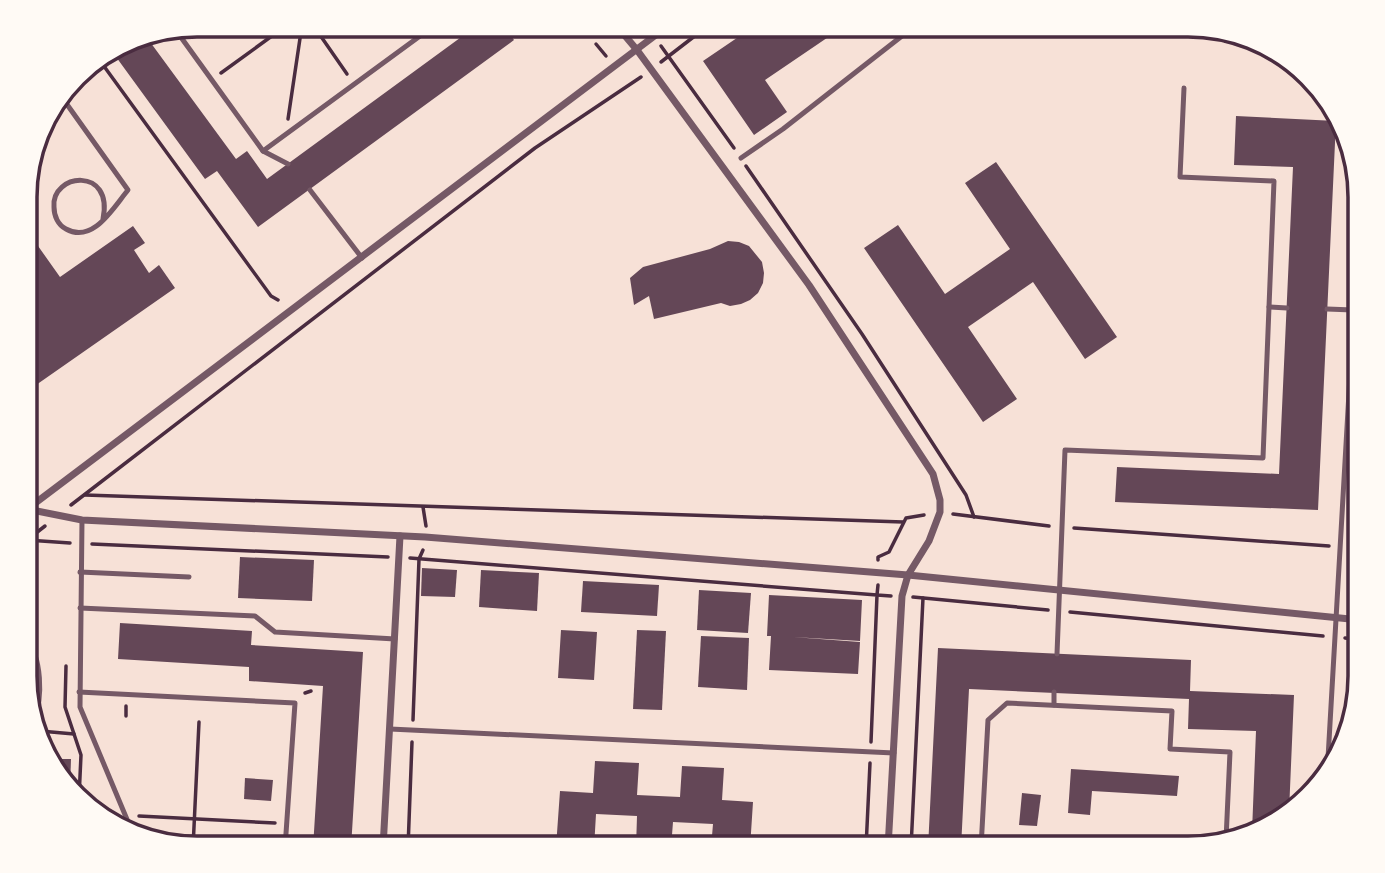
<svg xmlns="http://www.w3.org/2000/svg" width="1385" height="873" viewBox="0 0 1385 873" font-family="Arial,sans-serif">
<style>
.building{fill:#644757}
.lines{fill:none;stroke-linecap:round;stroke-linejoin:round}
.path{stroke:#4a2c40;stroke-width:3.5}
.service{stroke:#755966;stroke-width:5}
.minor{stroke:#755966;stroke-width:7}
.rim{fill:none;stroke:#4a2c40;stroke-width:3.5}
</style>
<rect width="100%" height="100%" fill="#f7e1d7"/>
<g class="building">
<polygon points="456,25 503,25 514,40 258,227 217,171 205,179 111,50 131,37 145,35 236,159 247,151 267,179 464,35"/>
<polygon points="756,25 846,25 765,80 787,112 754,135 703,61"/>
<polygon points="1224,35 1252,44 1224,43"/>
<polygon points="1236,116 1336,121 1318,510 1115,502 1117,467 1279,474 1293,167 1234,165"/>
<polygon points="996,162 1117,337 1085,359 1033,282 968,327 1017,399 983,422 864,248 898,225 945,294 1010,249 965,183"/>
<polygon points="133,226 145,243 134,250 149,273 159,265 175,288 26,392 26,301 28,300 26,297 26,229 60,277"/>
<polygon points="728,241 739,242 749,246 762,262 764,273 763,283 758,293 750,300 741,304 730,306 721,303 654,319 649,296 634,305 630,278 643,267 710,249"/>
<polygon points="240,557 314,560 312,601 238,598"/>
<polygon points="422,568 457,570 455,597 421,596"/>
<polygon points="481,570 539,573 537,611 479,607"/>
<polygon points="583,581 659,585 657,616 581,612"/>
<polygon points="699,590 751,593 748,633 697,630"/>
<polygon points="769,595 862,600 860,641 793,637 860,642 858,674 769,670 771,636 767,636"/>
<polygon points="120,623 252,631 251,645 363,652 351,848 313,848 323,686 249,681 249,667 118,659"/>
<polygon points="561,630 597,632 594,680 558,678"/>
<polygon points="637,630 666,631 662,710 633,709"/>
<polygon points="701,636 749,638 747,690 698,687"/>
<polygon points="938,648 1191,660 1190,691 1294,695 1289,812 1275,825 1252,832 1256,731 1188,729 1189,699 969,689 961,848 928,848"/>
<polygon points="48,759 71,759 70,788 53,772"/>
<polygon points="595,761 639,763 637,795 680,797 682,766 724,768 722,800 753,802 750,848 711,848 713,824 673,822 671,848 636,848 637,816 596,814 594,848 556,847 560,791 593,793"/>
<polygon points="1071,769 1179,776 1177,796 1092,791 1090,815 1068,813"/>
<polygon points="245,778 273,780 271,801 244,799"/>
<polygon points="1022,793 1041,795 1037,826 1019,825"/>
</g>
<g class="lines">
<g class="path">
<polyline points="313,25 347,74"/>
<polyline points="596,44 606,56"/>
<polyline points="661,46 734,148"/>
<polyline points="98,58 271,296 278,300"/>
<polyline points="661,62 709,25"/>
<polyline points="221,73 287,25"/>
<polyline points="288,119 302,25"/>
<polyline points="746,166 862,334 966,495 974,517"/>
<polyline points="85,495 903,522"/>
<polyline points="71,505 535,148 641,77"/>
<polyline points="423,507 426,526"/>
<polyline points="953,514 1049,526"/>
<polyline points="1074,528 1329,546"/>
<polyline points="27,540 70,543"/>
<polyline points="27,540 45,526"/>
<polyline points="92,544 388,557"/>
<polyline points="1350,547 1360,547"/>
<polyline points="410,558 877,595 871,742"/>
<polyline points="878,560 878,557 889,552 906,518 924,515"/>
<polyline points="878,585 877,595 891,596"/>
<polyline points="913,597 1048,610"/>
<polyline points="1070,612 1323,636"/>
<polyline points="1345,638 1360,640"/>
<polyline points="66,666 65,707 81,755 79,798"/>
<polyline points="305,693 311,691"/>
<polyline points="126,706 126,716"/>
<polyline points="413,720 419,559 423,550"/>
<polyline points="40,731 74,734"/>
<polyline points="96,814 109,815 109,822"/>
<polyline points="139,816 275,823"/>
<polyline points="193,848 199,722"/>
<polyline points="408,848 412,742"/>
<polyline points="866,848 870,763"/>
<polyline points="911,848 923,598"/>
</g>
<g class="service">
<polyline points="175,29 263,151 288,164"/>
<path d="M61,96L128,190C113,208 93,244 66,229C58,225 54,216 54,207C51,173 114,166 103,219"/>
<polyline points="263,151 435,25"/>
<polyline points="741,158 783,129 916,25"/>
<polyline points="310,190 362,258"/>
<polyline points="1269,307 1287,308"/>
<polyline points="1327,309 1353,310"/>
<polyline points="82,520 80,707 131,829"/>
<polyline points="80,572 189,577"/>
<polyline points="80,608 255,616 275,632 395,639"/>
<path d="M26,638C42,658 43,697 34,720"/>
<polyline points="1057,654 1065,450 1263,458 1274,181 1180,177 1184,88"/>
<polyline points="79,692 295,703 285,848"/>
<polyline points="1054,705 1054,692"/>
<polyline points="390,729 894,753"/>
<polyline points="1327,776 1360,201"/>
<polyline points="285,842 314,844"/>
<polyline points="351,845 383,847"/>
<polyline points="981,848 988,720 1007,703 1172,711 1170,749 1230,752 1226,840"/>
</g>
<g class="minor">
<polyline points="616,25 637,50 809,285 933,474 940,500 940,512 929,541 908,575 902,596 888,848"/>
<polyline points="27,509 82,520 425,537 908,575 1360,620"/>
<polyline points="26,510 669,25"/>
<polyline points="383,848 400,536"/>
</g>
</g>
<path d="M0 0H1385V873H0ZM197 37H1188A160 160 0 0 1 1348 197V676A160 160 0 0 1 1188 836H197A160 160 0 0 1 37 676V197A160 160 0 0 1 197 37Z" fill="#fffaf5" fill-rule="evenodd"/>
<path class="rim" d="M197 37H1188A160 160 0 0 1 1348 197V676A160 160 0 0 1 1188 836H197A160 160 0 0 1 37 676V197A160 160 0 0 1 197 37Z"/>
</svg>
